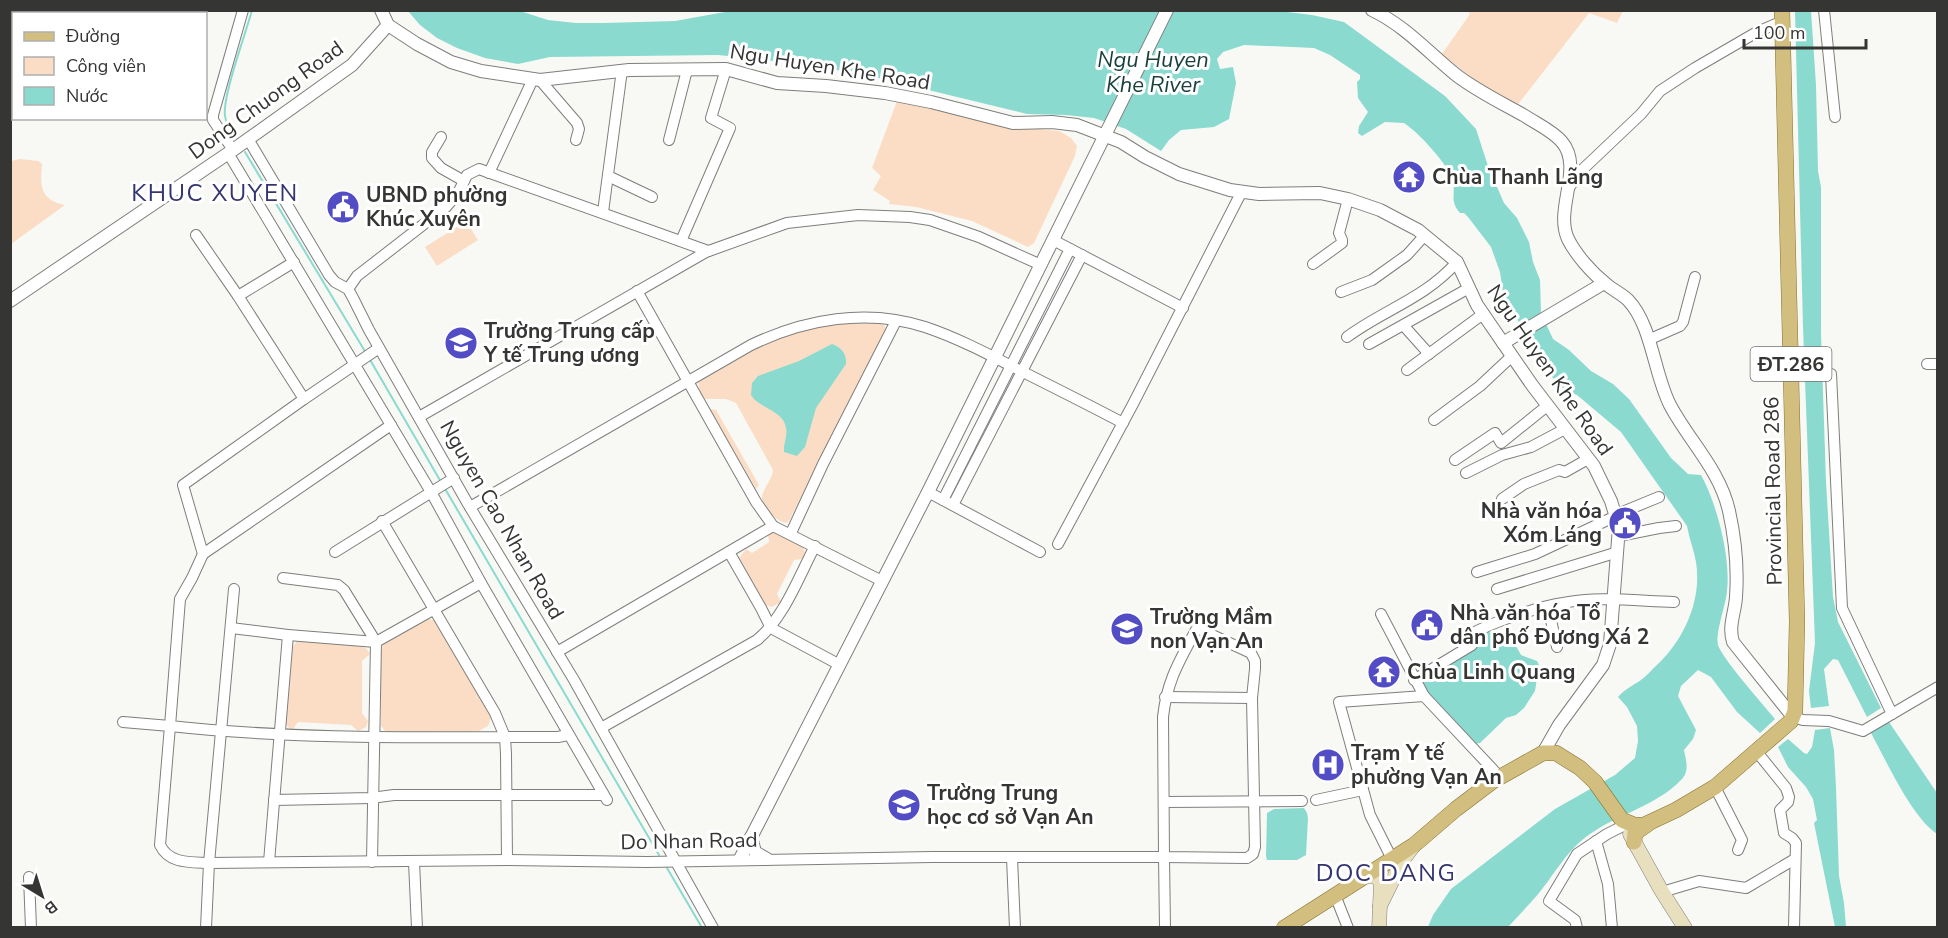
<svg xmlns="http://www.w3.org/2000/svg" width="1948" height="938" viewBox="0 0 1948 938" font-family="'Nunito Sans',sans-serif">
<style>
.green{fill:#fbddc5}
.water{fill:#8adacf}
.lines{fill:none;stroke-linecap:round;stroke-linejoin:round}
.stream{stroke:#8adacf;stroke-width:2}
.minor-casing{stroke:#7e7f7c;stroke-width:12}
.tertiary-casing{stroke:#7e7f7c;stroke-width:14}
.secondary-casing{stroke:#7e7f7c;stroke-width:15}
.primary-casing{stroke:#88722d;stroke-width:16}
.minor{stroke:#fff;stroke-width:10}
.tertiary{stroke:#fff;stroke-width:12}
.secondary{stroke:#e8dfbf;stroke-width:14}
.primary{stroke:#d2be7f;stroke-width:15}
.labels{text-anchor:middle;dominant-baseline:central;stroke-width:6;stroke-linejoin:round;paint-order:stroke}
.shield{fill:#fff;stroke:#727271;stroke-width:1.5}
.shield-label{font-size:20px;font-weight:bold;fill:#353534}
.street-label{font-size:21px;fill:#353534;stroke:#fff}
.poi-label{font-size:21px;font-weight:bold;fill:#353534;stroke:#fff;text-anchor:start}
.water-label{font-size:22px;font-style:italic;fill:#193f3b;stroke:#fff}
.quarter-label{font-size:24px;letter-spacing:1.5px;fill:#343570;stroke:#fff}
</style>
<rect width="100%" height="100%" fill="#f8f9f5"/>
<g class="green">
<polygon points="1467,11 1623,11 1617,23 1589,13 1516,107 1482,86 1442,54 1470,14"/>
<polygon points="897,101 1011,126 1059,131 1071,138 1077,146 1075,156 1034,243 1028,247 972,221 916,207 889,204 890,201 873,190 881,176 872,168"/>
<path d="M20,159L38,161L42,164C40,186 40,200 65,205L11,244V161Z"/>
<polygon points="466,221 478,240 437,266 425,247"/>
<path d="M846,322L880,323L885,326L886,331L790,519L787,523C777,522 761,508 762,497C763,488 772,480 773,470L736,403L726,399H705L700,394L698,381L752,350L792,333Z"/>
<polygon points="710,409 716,410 759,485 756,489"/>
<polygon points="774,532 777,532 802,545 805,552 802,559 794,560 777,594 781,602 772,607 766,605 761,599 739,558 746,549 752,553 769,542 768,535"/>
<polygon points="426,619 435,620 491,718 488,726 479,731 390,733 386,732 381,726 381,654 383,644"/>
<polygon points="297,641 359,646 366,648 370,654 362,661 362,713 368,721 366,727 358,731 351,725 298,722 293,729 289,728 285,723 292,648"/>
</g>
<g class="water">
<path d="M736,10H1271L1312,15L1344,22L1445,96L1476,129L1488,166L1504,203L1517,218L1529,242L1533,262L1540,280L1541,313L1553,339L1569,350L1591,371L1613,384L1629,399L1671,458L1688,474L1701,475C1717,504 1731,558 1727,591C1726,605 1715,633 1718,645C1723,660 1763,704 1775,719L1760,733L1737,712L1711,677L1698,670L1681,686L1678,696L1696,730L1693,739L1684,750C1686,761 1690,771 1681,780C1656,806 1618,814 1590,834C1567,850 1556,872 1539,893C1529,905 1518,916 1508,927H1428L1433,915L1451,889L1555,809L1615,775L1635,758L1638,741L1637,726L1627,707L1618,697C1625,689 1632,686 1641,680C1647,676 1652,669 1658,664C1685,638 1702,599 1696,562C1694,550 1689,538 1687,526L1621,432L1577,395L1560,387L1537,357L1503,292L1500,272L1491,247L1468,217L1464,213H1460C1449,200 1456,195 1453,181C1449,165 1418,132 1404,123L1385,122L1362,136L1358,133L1359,126L1368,112L1358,98L1357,82L1360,79V75L1330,55L1314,48L1244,45L1223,52L1217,59L1220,69L1233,67L1236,83L1229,119L1214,127L1181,130L1169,140L1161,151L1126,129L1094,118L1066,115L1027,114L858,73L759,59L718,55L550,57L518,64L485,58L457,48L437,38L420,25L408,11H520L548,20L576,23H603L675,21Z"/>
<polygon points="1795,11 1811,11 1816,85 1818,171 1821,187 1821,333 1826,482 1833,597 1838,622 1881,708 1867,717 1838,660 1833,659 1824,669 1829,706 1811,708 1809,691 1815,643 1803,327"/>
<path d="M832,344C841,347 847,354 846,364L816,408L805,447L797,456L784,452C783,444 788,435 786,428C784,412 764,409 754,399L751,395L752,383L758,376L799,361Z"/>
<polygon points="1488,631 1501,639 1512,639 1521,655 1537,661 1539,665 1535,691 1524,708 1516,715 1506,718 1480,743 1475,744 1428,697 1422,682 1424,678 1476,648 1482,635"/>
<path d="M1889,722L1937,793V834C1911,816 1887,762 1871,733Z"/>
<polygon points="1830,728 1834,750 1836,787 1839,876 1844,903 1846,927 1835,927 1814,823 1817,820 1813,799 1806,787 1788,767 1778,747 1788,739 1804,753 1807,754 1812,747 1815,730"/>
<polygon points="1304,808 1307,813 1308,818 1306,855 1297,860 1267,860 1266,856 1267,813 1274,809"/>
</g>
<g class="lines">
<g class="stream">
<path d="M238,141C234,134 226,125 225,116C222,97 246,33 252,10"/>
<polyline points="245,152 366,353"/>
<polyline points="369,358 441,482"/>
<polyline points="444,487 659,855"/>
<polyline points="667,868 701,926"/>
</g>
<defs>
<g id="minor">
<polyline points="1824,10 1835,117"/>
<polyline points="540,80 577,123 579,129 576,140"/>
<polyline points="441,137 432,152 432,158 441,168 464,181"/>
<polyline points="248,139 329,275 335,282 348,289 353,298 369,330 468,504 574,680 713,928"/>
<polyline points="669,140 687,70"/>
<polyline points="233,150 213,120 213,115 243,10"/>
<polyline points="228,153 431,492 481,583 607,800"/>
<polyline points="489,173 533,79"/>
<polyline points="608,176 652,197"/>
<polyline points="1568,189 1583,169 1641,114 1660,91 1695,68 1757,32 1783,21"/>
<polyline points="603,212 622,70"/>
<polyline points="196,235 238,296 304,399 183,485 203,554 391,425"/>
<polyline points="1053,240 1183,308"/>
<polyline points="681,241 730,128 711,118 726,69"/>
<polyline points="1313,264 1342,243 1342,240 1339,233 1348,199"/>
<polyline points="348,289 357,276 446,207 458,193 467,175 479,169 708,251"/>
<polyline points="637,291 756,502 773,526 882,581"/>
<polyline points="1341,292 1372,280 1407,255 1425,235"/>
<polyline points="238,296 294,262"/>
<polyline points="1404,326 1429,354"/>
<path d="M1347,337C1385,309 1424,299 1457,262"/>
<polyline points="1648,340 1680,326 1683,322 1695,277"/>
<polyline points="1369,344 1469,288"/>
<polyline points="1927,364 1938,364"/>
<polyline points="1407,370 1483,314"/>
<polyline points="1831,374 1842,608 1892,714"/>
<polyline points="304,399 379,348"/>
<polyline points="419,417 706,252 787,223 858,215 910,217 930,220 979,237 1041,265"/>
<polyline points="1434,420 1480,386 1512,356"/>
<polyline points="1455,460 1495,433 1501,443 1547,406"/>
<polyline points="1466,473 1502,455 1531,447 1565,429"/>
<polyline points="928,492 1040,552"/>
<polyline points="1502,499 1524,484 1559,470 1565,472 1588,459"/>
<polyline points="943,500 1070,249"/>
<polyline points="953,505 1082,255"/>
<path d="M470,507L751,345C805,319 867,308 925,327C958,338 990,355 1021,371C1055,388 1089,405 1123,423"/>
<polyline points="1615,515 1659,497"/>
<polyline points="382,521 495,713 505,737 506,754 507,860"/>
<polyline points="791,533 823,464 896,321"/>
<polyline points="1619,536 1659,528 1676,526"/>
<polyline points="1058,544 1133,404 1242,191"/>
<polyline points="335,552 454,478"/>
<polyline points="729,552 761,608 771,628 840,665"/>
<path d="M203,554L192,578L180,599L170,726C299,740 429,737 558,737L568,735"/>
<polyline points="1477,572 1535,554 1616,516"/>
<polyline points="283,578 338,585 344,590 376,642 372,862"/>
<polyline points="1497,589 1618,552"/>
<polyline points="1548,607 1557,647"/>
<polyline points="1381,614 1424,696"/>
<polyline points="231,628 288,635 376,642 481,583"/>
<path d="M1197,628L1251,653L1255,661V669L1252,698L1255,847L1253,854L1247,858L1164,857L1163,717C1167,680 1180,660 1197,628Z"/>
<polyline points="557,652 773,526"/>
<path d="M1414,680L1472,645L1475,632L1479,630C1502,619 1538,607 1563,603C1599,596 1637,601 1674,602"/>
<polyline points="1165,697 1252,698"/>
<polyline points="1793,717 1803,720 1829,721 1863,731 1938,687"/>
<path d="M123,722L170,726L160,845C169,864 190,862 209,863L234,589"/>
<path d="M601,728L757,640C784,618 799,576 815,546"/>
<polyline points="1757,752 1786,788 1789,797 1788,802 1780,810 1784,833 1792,838 1796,843 1794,928"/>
<polyline points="1715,787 1742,840 1738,850"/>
<polyline points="274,800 371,798 394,795 603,795"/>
<polyline points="1316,800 1363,790"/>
<polyline points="1164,802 1302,801"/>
<polyline points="1596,841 1608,884 1612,928"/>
<polyline points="1012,858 1015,928"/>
<polyline points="1392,859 1370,815 1339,702 1424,696 1500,777"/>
<polyline points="269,862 288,635"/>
<polyline points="414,862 417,928"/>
<polyline points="29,877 31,928"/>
<polyline points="1662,892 1699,881 1746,888 1795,859"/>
<polyline points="1335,895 1348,928"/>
<polyline points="206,928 209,863 507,860 647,862 932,857 1164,857 1165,928"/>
<polyline points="1577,928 1575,920 1549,901 1577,854 1607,834 1625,825"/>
</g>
<g id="tertiary">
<polyline points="381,10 388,25 417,44 451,62 481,71 540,80 629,70 726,69 777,83 826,86 885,93 931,102 1013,123 1052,122 1077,125 1121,142 1145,157 1179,174 1230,190 1259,194 1320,193 1348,199 1380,210 1418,230 1457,262 1477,305 1532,385 1594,466 1611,501 1619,527 1610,644 1603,665 1559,725 1543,753"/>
<path d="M1372,10C1404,25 1428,52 1455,74C1475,90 1502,103 1525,116C1537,124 1553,131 1562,142C1584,168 1554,209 1568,239C1576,255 1592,273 1606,284C1613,290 1622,294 1628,300C1652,325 1654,374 1670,405C1689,441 1720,470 1729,511C1735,538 1738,569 1736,597C1735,613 1728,626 1733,642L1793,717"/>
<polyline points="10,301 233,150 352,65 388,25"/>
<polyline points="1503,343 1604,283"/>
<polyline points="751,837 755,852 767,859"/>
<polyline points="740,859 928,492 1167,10"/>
</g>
<g id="secondary">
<polyline points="1630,834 1661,890 1685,928"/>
<polyline points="1366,876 1375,876 1381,882 1379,928"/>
<polyline points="1380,906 1402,861 1412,848"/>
</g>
<g id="primary">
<polyline points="1634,842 1635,833 1648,824"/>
<polyline points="1284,928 1414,845 1456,809 1493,781 1543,753 1556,753 1580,768 1595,782 1622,820 1634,825 1644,825 1676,810 1715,787 1791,721 1795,711 1797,621 1782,10"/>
</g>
</defs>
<use href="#minor" class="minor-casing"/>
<use href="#tertiary" class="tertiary-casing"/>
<use href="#secondary" class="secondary-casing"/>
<use href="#primary" class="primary-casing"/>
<use href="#minor" class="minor"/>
<use href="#tertiary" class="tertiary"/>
<use href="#secondary" class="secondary"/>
<use href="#primary" class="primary"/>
</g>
<defs>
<symbol id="temple-disc" viewBox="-11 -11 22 22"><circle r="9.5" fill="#534dc5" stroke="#fff"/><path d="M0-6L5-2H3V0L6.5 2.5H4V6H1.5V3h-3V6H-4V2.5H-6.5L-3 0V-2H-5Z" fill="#fff"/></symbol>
<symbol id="civic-disc" viewBox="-11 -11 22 22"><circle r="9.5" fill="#534dc5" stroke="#fff"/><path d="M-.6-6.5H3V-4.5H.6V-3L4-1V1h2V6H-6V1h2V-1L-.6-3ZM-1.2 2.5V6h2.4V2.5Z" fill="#fff"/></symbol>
<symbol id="university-disc" viewBox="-11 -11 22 22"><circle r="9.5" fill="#534dc5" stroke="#fff"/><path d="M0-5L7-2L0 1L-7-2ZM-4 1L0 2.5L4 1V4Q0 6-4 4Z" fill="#fff"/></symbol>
<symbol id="school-disc" viewBox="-11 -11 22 22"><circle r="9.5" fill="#534dc5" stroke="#fff"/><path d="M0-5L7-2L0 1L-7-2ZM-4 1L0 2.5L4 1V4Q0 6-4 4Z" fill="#fff"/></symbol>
<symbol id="hospital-disc" viewBox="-11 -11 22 22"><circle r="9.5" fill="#534dc5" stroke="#fff"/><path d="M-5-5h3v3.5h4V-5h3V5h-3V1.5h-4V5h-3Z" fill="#fff"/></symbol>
</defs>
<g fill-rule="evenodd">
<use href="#temple-disc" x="1390" y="158" width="38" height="38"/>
<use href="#civic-disc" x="324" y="188" width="38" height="38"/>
<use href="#university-disc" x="442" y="324" width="38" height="38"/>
<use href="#civic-disc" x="1606" y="504" width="38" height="38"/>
<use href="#civic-disc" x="1408" y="606" width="38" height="38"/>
<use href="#school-disc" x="1108" y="610" width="38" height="38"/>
<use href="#temple-disc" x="1365" y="653" width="38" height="38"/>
<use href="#hospital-disc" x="1309" y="746" width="38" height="38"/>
<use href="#school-disc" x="885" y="786" width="38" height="38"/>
</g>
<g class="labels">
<rect class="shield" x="1750.5" y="347" width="81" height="34" rx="4.5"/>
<g class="shield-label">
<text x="1791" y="364">ĐT.286</text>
</g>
<g class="street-label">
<text transform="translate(830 67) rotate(9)">Ngu Huyen Khe Road</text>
<text transform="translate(266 100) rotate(-36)">Dong Chuong Road</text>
<text transform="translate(1550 370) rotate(55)">Ngu Huyen Khe Road</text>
<text transform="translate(1773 491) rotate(-91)">Provincial Road 286</text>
<text transform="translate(502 520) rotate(60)">Nguyen Cao Nhan Road</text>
<text transform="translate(689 841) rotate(-1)">Do Nhan Road</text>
</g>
<g class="poi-label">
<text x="1432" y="177">Chùa Thanh Lãng</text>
<text x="366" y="195">UBND phường<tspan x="366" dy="24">Khúc Xuyên</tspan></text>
<text x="484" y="331">Trường Trung cấp<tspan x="484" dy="24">Y tế Trung ương</tspan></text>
<text x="1602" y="511" text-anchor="end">Nhà văn hóa<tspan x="1602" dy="24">Xóm Láng</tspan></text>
<text x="1450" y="613">Nhà văn hóa Tổ<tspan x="1450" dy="24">dân phố Đương Xá 2</tspan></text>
<text x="1150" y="617">Trường Mầm<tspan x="1150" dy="24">non Vạn An</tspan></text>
<text x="1407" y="672">Chùa Linh Quang</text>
<text x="1351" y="753">Trạm Y tế<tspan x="1351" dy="24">phường Vạn An</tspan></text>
<text x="927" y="793">Trường Trung<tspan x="927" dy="24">học cơ sở Vạn An</tspan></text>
</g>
<g class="water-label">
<text x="1153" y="60">Ngu Huyen<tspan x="1153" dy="25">Khe River</tspan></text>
</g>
<g class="quarter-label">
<text x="215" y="193">KHUC XUYEN</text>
<text x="1386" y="873">DOC DANG</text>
</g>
</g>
<rect width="1948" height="938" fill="none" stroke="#353534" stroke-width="24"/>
<rect x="12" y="12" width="195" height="108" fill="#ffffff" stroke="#aeaeae" stroke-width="1.5"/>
<rect x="24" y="32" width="30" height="9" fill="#d2be7f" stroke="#aeaeae" stroke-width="1.5"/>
<text x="66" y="42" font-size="18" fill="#353534">Đường</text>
<rect x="24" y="57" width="30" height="18" fill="#fbddc5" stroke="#aeaeae" stroke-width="1.5"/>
<text x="66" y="72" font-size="18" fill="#353534">Công viên</text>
<rect x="24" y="87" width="30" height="18" fill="#8adacf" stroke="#aeaeae" stroke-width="1.5"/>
<text x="66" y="102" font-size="18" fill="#353534">Nước</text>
<g transform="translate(42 896) rotate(142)" stroke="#ffffff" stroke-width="4.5" paint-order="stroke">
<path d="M0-4.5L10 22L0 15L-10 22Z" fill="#353534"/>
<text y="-9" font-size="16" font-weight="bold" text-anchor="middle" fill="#353534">B</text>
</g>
<path d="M1744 39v9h122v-9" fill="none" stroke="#353534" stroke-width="3"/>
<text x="1753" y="39" font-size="18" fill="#353534" stroke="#ffffff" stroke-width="4.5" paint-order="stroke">100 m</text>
</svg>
